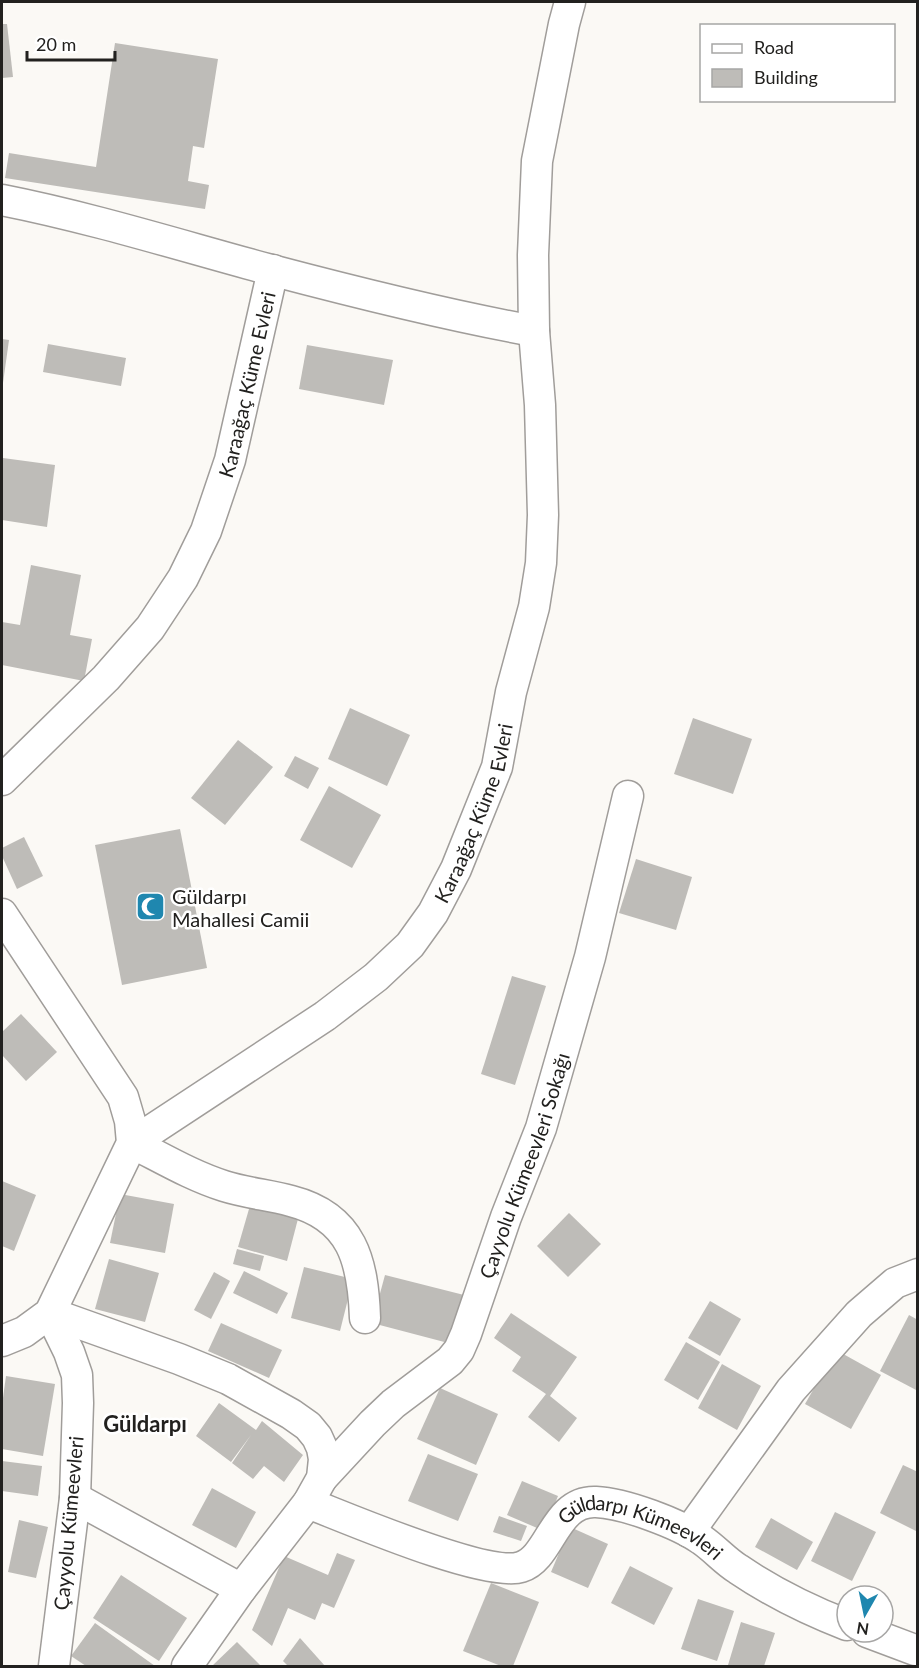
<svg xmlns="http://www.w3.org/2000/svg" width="919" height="1668" viewBox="0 0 919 1668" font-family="Lato,sans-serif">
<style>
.building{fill:#bebcb8}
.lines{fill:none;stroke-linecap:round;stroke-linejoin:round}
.minor-casing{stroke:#a09d9a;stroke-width:33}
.minor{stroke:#fff;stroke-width:30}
.labels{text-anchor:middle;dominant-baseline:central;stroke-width:5;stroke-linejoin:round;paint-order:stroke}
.street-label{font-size:20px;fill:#22211f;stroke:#fff}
.poi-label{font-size:20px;fill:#22211f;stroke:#fff;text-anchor:start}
.quarter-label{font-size:22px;font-weight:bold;fill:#22211f;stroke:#fff}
</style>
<rect width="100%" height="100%" fill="#fbf9f5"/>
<g class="building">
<polygon points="2,24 7,24 13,77 2,78"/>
<polygon points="115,43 218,59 204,148 193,146 188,181 209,185 205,209 5,178 9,153 96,167"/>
<polygon points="2,339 9,340 3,383 2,383"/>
<polygon points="48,344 126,358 121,386 43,372"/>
<polygon points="307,345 393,360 384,405 299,389"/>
<polygon points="3,458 55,465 47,527 2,520"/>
<polygon points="31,565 81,575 70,635 92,639 84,681 2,665 2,622 20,625"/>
<polygon points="350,708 410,735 387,786 328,759"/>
<polygon points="693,718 752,739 733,794 674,774"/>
<polygon points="238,740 273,767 225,825 191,798"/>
<polygon points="295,756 319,768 308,789 284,776"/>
<polygon points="329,786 381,815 352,868 300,840"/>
<polygon points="180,829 207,968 122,985 95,845"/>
<polygon points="24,837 43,876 17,889 2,856 2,848"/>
<polygon points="636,859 692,877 676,930 619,913"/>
<polygon points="512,976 546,986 515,1085 481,1074"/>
<polygon points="21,1014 57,1052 26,1081 2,1055 2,1032"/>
<polygon points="2,1181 36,1195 14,1251 2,1246"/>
<polygon points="120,1194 174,1204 165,1253 110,1243"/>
<polygon points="251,1202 299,1215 287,1261 238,1247"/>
<polygon points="569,1213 601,1244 568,1277 537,1246"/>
<polygon points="237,1249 264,1256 260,1271 233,1264"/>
<polygon points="109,1259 159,1273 145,1322 95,1309"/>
<polygon points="304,1267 353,1279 340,1331 291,1318"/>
<polygon points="244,1271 288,1293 277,1314 233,1293"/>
<polygon points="214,1272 230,1281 211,1319 194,1310"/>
<polygon points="385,1275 464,1295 452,1344 372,1323"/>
<polygon points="710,1301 741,1319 720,1356 688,1338"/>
<polygon points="511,1313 577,1357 550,1396 577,1418 559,1442 528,1417 546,1394 512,1371 521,1357 494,1338"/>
<polygon points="909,1315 918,1320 918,1391 880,1371"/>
<polygon points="221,1323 282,1350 269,1378 208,1351"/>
<polygon points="686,1342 720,1362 698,1400 664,1380"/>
<polygon points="836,1350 881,1375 851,1429 805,1404"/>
<polygon points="722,1364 761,1386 737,1430 698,1408"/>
<polygon points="6,1376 55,1384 43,1456 2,1449 2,1405"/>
<polygon points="440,1388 498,1414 476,1465 417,1439"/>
<polygon points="219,1403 256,1430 262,1421 303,1455 284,1482 264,1466 253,1479 232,1463 251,1435 231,1462 196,1436"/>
<polygon points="428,1454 478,1474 458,1521 408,1501"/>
<polygon points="2,1461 42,1466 38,1496 2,1491"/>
<polygon points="903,1465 918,1472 918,1532 880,1513"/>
<polygon points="522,1481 558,1496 544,1531 507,1515"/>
<polygon points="212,1488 256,1512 236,1548 192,1525"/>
<polygon points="835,1512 876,1532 852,1581 811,1561"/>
<polygon points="499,1516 527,1526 521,1541 493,1532"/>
<polygon points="771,1518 813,1542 797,1570 755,1547"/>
<polygon points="19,1520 48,1527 36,1578 8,1572"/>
<polygon points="570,1527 608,1544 588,1588 551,1572"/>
<polygon points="337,1553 355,1560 334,1608 322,1603 315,1620 288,1608 272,1646 252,1630 284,1556 328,1575"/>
<polygon points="630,1566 673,1588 654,1625 611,1603"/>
<polygon points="121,1575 187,1618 159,1661 93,1618"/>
<polygon points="491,1583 539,1602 513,1666 501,1666 463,1651"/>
<polygon points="698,1599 734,1611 717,1661 681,1649"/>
<polygon points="741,1622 775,1633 764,1666 728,1665"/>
<polygon points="95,1623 155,1666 86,1666 71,1656"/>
<polygon points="300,1638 325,1666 288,1666 283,1661"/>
<polygon points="237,1642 261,1666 212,1666"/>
</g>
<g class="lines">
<defs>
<g id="minor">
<path d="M2,200C93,218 182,246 271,270C358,293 445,315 534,331"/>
<path id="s1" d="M2,780L106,678L150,628L183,578L206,531L230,460L273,270"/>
<polyline points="2,914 123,1097 130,1121 132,1143 50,1313 24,1332 2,1341"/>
<path id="s2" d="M132,1143L325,1016L376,977L410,945L433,913L456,869L497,767L511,692L534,607L541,563L543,515L540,405L534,331L533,255L537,161L564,24L570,2"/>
<path d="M132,1143C162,1158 192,1176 224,1186C246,1193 269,1195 291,1201C353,1217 363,1262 365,1318"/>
<polyline points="50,1313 179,1359 228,1379 291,1414 308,1426 317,1437 322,1448 324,1459 322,1478 308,1503 241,1589 187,1666"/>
<polyline points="50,1313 69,1352 77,1375 78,1403 75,1498 54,1666"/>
<path id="s3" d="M322,1478L373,1423L393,1404L450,1361L459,1350L466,1334L506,1217L541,1128L590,957L628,796"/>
<polyline points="75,1498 241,1589"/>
<path id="s4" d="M308,1503C347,1518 486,1578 521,1567C551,1558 554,1500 596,1502C624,1503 680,1524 702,1540C715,1549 725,1561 738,1569C772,1592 808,1610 847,1625"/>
<polyline points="689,1532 791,1390 859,1314 895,1283 918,1274"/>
<polyline points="867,1632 915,1650"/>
</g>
</defs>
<use href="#minor" class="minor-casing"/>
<use href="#minor" class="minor"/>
</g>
<defs>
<symbol id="mosque-square" viewBox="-11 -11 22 22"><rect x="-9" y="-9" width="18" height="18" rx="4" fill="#1f87af" stroke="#fff"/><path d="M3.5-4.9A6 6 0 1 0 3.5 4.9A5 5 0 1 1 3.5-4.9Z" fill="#fff"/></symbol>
</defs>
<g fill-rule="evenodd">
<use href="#mosque-square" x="134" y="890" width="33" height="33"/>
</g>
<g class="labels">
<g class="street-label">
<text stroke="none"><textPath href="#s1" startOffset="477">Karaağaç Küme Evleri</textPath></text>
<text stroke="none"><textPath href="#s2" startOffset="490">Karaağaç Küme Evleri</textPath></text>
<text stroke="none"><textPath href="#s3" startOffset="384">Çayyolu Kümeevleri Sokağı</textPath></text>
<text transform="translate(68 1523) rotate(-85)">Çayyolu Kümeevleri</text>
<text stroke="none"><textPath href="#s4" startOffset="376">Güldarpı Kümeevleri</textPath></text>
</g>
<g class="poi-label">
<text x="172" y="896">Güldarpı<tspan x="172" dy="23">Mahallesi Camii</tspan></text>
</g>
<g class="quarter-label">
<text x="145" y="1423">Güldarpı</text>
</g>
</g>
<rect width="919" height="1668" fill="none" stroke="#22211f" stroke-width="6"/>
<rect x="700" y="24" width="195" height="78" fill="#ffffff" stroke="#a7a6a5" stroke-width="1.5"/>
<rect x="712" y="44" width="30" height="9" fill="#ffffff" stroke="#a7a6a5" stroke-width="1.5"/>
<text x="754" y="54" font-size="18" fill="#22211f">Road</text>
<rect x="712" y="69" width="30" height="18" fill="#bebcb8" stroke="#a7a6a5" stroke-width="1.5"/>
<text x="754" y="84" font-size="18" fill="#22211f">Building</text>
<g transform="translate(865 1614) rotate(189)"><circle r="28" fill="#ffffff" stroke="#a7a6a5" stroke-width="1.5"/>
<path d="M0-4.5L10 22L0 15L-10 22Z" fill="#1f87af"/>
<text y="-9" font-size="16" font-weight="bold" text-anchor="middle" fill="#22211f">N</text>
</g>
<path d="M27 51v9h88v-9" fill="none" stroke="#22211f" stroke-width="3"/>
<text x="36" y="51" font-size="18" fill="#22211f" stroke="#ffffff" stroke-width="4.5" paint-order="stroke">20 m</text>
</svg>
